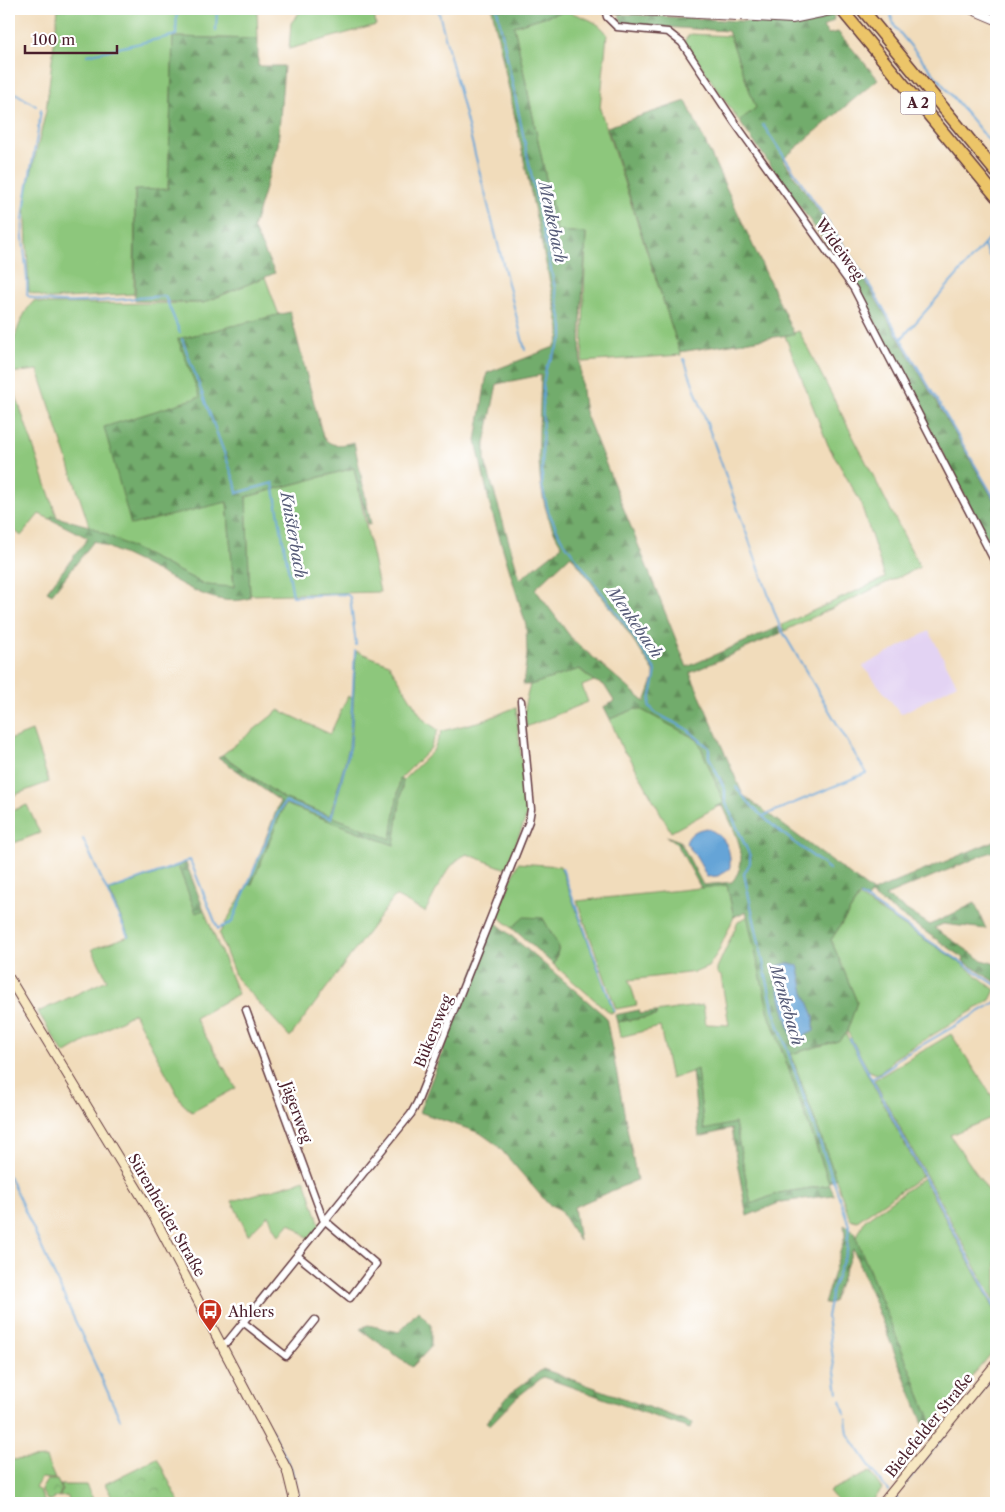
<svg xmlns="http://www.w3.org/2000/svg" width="1005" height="1512" viewBox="0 0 1005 1512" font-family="'Libre Caslon Text',serif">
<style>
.built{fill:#e3d3f3}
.grass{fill:#8dc77c;stroke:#6c7354}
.forest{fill:url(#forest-firs);stroke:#5e664c;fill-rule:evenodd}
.park{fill:url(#park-crowns);stroke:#6c7354}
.water{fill:#65a4d7;stroke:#586281}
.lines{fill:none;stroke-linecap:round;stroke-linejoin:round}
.stream{stroke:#65a4d7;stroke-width:2}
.minor-casing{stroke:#633b41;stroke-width:9}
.tertiary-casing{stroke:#633b41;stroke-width:10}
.secondary-casing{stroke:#633b41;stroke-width:11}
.motorway-casing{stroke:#633b41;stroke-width:14}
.minor{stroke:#fff;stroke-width:6}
.tertiary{stroke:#fff;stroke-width:8}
.secondary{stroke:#f7e8c3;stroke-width:9}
.motorway{stroke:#ecc569;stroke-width:11}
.labels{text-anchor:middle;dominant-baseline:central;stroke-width:5;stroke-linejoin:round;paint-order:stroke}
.shield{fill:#fff;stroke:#80626b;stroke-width:1}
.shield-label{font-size:14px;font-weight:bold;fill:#4a1f2b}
.street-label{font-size:15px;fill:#4a1f2b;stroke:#fff}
.poi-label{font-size:15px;fill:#4a1f2b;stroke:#fff;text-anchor:start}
.water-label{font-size:16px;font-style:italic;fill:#565b78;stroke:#fff}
</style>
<defs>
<pattern id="forest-firs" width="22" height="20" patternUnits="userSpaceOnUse" patternTransform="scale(1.25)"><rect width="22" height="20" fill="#72ac6c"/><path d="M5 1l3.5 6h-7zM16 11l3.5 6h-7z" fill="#608b59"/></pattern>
<pattern id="park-crowns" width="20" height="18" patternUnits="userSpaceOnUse" patternTransform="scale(1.25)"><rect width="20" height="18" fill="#8dc77c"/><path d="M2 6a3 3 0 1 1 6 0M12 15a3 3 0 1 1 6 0" fill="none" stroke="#7baa6b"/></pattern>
</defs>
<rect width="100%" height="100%" fill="#fff"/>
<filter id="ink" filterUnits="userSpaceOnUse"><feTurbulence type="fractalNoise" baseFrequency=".02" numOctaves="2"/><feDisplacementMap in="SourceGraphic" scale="10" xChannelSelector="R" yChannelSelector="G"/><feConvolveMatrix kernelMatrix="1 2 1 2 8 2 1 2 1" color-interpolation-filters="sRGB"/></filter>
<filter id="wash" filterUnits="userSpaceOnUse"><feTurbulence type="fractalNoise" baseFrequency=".0096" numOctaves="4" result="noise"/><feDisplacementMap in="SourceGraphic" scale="20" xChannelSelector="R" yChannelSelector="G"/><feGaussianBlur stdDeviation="1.12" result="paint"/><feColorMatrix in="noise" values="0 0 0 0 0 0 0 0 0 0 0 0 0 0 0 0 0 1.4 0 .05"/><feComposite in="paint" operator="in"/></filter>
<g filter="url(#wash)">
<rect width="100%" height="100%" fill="#f1dcbb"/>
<polygon class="built" points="929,631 957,684 901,714 863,666"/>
<g class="grass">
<polygon points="58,9 257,9 258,39 173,37 168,190 135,191 134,294 49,299 29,292 25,199 46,111"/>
<polygon points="302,9 373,9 376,25 289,49 291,23"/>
<path d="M570,12C582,17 599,21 607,34L600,109L681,355L582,362L586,233L557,231L514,26L557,13Z"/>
<polygon points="690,34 730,36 756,108 739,121 684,41"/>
<path d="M265,277L279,315L178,339L201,397L227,502L234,588L206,585L89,526L38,370L9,373C9,352 19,315 34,301L49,304L203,303Z"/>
<polygon points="799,331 920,567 784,631 782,625 885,578 860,501 828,445 785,336"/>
<polygon points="9,375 57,517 52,516 50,519 39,514 21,536 9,525 9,513 13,507 9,503"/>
<polygon points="354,468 380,592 250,595 246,497"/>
<polygon points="356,651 389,664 423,719 438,730 430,749 400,779 391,840 332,817 351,746"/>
<polygon points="579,669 594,681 582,686 588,702 526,727 525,703 530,685"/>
<polygon points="348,696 352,698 349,747 330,816 283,798 222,755 279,710 330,734"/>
<path d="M516,707L527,815L506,869L467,854C446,863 436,893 425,912L395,896L290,1037L236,978L219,934L248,884L251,885L285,804L394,845L403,780L433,751L442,731L485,720Z"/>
<polygon points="635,709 642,710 698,740 724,803 671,832 629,756 623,751 610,719"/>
<polygon points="32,731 49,782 9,797 9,740"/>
<polygon points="27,805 40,833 9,845 9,812"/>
<polygon points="518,863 560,866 614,1012 610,1013 554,965 559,947 520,923 512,928 497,915"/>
<polygon points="178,866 196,912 204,910 238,994 195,1018 236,1088 192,1112 182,1103 134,1013 64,1054 38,1012 107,980 92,949 129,936 109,891"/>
<polygon points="727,885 734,917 718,952 708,967 696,972 629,980 637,1005 616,1009 577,901"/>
<polygon points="859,897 961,963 995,990 990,1000 893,1059 889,1066 877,1074 869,1071 847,1031 857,1002 831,940"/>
<polygon points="748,916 769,1014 830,1185 779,1193 751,1204 735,1123 704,1131 697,1070 671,1079 660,1027 620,1037 617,1022 656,1016 656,1012 703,1005 706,1024 729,1025 721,976 717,973 717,968 738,922"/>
<polygon points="846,1034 922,1176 857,1221 850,1219 791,1054 838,1041"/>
<polygon points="951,1034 996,1102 996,1116 950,1135 996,1202 996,1304 874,1080"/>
<polygon points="923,1178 996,1312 996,1348 932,1424 856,1238 865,1220"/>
<polygon points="305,1180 320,1225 309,1239 290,1223 279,1236 268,1215 248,1235 232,1201"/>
<polygon points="46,1458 55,1479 41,1478 35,1488 40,1491 45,1503 9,1503 9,1460"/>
<polygon points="870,1472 882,1489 871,1503 839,1503 829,1491"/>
<polygon points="60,1485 86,1485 95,1503 71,1503 67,1496 59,1497 63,1490"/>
</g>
<g class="forest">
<path d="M492,9H570V12L557,13L514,26L557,231L586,233C584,288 575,358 585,412L687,667L778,627L781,633L690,673L743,795L873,892L996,840V850L885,896L930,925L975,903L986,929L943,924L934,928L982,960L996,964V982L963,961L964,958L871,895L867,899L860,895L831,940L857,1002L846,1034L838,1041L791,1054L836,1178L829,1182L769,1014L746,911L734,917L727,885L701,888L677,844L666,836L680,841L703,885L732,882C752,858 734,831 723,806L715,807L724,803L698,740L642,710L635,709L610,719L604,707L614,701L604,685L594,681L580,669L530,685H523L527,654L526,625L490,506L476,441L487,373L554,347L559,338L560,330ZM541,375C540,432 530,496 562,546L520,579L485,461V443L497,384ZM571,555L626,629L654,672V678L645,702L573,640L535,589Z"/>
<polygon points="673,9 818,9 791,14"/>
<polygon points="619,14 792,24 832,14 834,17 833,21 823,27 828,34 838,32 878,79 783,159 864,279 996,504 996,556 855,284 739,121 756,108 728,31 630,25 621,22"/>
<polygon points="173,37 258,39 258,66 284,66 278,145 253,228 275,273 203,303 135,301 135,190 168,189"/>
<polygon points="686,101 794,334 680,352 607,127"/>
<path d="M290,312L323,437C332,448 341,445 354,442L371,524L368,525L354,468L246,497L250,598C216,609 182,583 153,569C134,559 114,550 94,541L52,594L47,591L88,538L50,519L52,516L89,526L206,585L234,587L227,502L131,525L104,427L200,397L178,339Z"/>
<polygon points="222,755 283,798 391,839 400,779 403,780 394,845 285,804 251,886 248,884 280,801 218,757"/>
<polygon points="186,863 204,910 196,913 178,866"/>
<polygon points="524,917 543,918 559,947 554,965 512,928"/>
<polygon points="494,921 606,1017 637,1180 574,1207 579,1241 559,1209 548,1204 497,1145 480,1133 419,1112"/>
<polygon points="639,1010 640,1014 656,1012 656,1016 617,1022 615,1015"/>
<polygon points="697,1069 704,1130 735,1123 751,1204 779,1193 830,1185 834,1195 781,1202 747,1216 731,1129 699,1137 692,1071"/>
<polygon points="844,1225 856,1233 856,1238 932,1424 926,1431 853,1249 833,1302 824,1304 845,1236"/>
<polygon points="418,1311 431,1324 431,1347 412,1367 360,1329 368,1325 399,1332"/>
<polygon points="543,1369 692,1423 690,1429 543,1377 516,1398 490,1425 486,1422 512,1392"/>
</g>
<g class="park">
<polygon points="157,1458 180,1503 115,1503 105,1484"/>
<polygon points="47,1480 57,1480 62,1490 58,1497 54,1497 54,1500 47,1500 41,1490"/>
</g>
<g class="water">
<path d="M707,828C726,837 731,848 730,868L718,876L707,877C701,865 695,854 686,843C689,833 698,829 707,828Z"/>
<polygon points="788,963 798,965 804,992 814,1016 814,1031 797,1040 792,1039 773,970 776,966"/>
</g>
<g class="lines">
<g class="stream">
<polyline points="438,9 525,350"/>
<polyline points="497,9 563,327 563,337 546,368 543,385 542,486 548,511 561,538 628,628 656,671 649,706 657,714 687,729 709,748 709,757 725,790 725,801 750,856 750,863 744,874 774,1012 849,1225 847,1251 832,1289 827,1317 838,1393"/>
<polyline points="891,16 895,27 996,149"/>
<polyline points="216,31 217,9"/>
<polyline points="87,55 176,35 177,9"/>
<polyline points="9,89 36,106"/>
<path d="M41,109C37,147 26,183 23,221C21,246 29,270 27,295C47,310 137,297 165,296L180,333"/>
<polyline points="763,125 866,279 996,501"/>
<polyline points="984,246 996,268"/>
<polyline points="902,338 996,231"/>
<polyline points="182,339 235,482 237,493 273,483 293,596 346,594 350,597 356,645"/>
<polyline points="684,359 780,627 866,773 763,816"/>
<path d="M736,787C760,820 798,844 829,869"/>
<polyline points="83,839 107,891 181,864"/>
<polyline points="182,863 190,860 218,929 232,922 277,815 285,802 331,818 350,747 355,651"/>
<polyline points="562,868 614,1011"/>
<polyline points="107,891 128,936"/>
<polyline points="861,896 996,985"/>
<polyline points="850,1039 996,1309"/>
<polyline points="872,1079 892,1066 896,1060 996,1002"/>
<polyline points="9,1176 120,1419"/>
<polyline points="841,1400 845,1414"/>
<polyline points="846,1418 848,1434 882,1484 889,1491"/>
<polyline points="270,1428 291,1468 300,1503"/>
<polyline points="903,1486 996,1372"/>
<polyline points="894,1496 901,1503"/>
</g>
</g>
</g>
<g filter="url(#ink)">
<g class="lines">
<defs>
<g id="minor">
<polyline points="605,9 607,17 617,27 668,32 682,43 735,123 854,289 996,564"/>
<polyline points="246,1010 323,1219 376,1264 350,1298 298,1256"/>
<polyline points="243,1322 286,1356 315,1320"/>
<polyline points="222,1345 228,1341 411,1114 417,1103 529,821 531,809 521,701"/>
</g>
<g id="tertiary">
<polyline points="602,9 792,19 840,9"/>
<polyline points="970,9 996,20"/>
</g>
<g id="secondary">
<polyline points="9,978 154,1217 287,1470 295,1503"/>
<polyline points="883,1503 996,1364"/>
</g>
<g id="motorway">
<polyline points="841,9 996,196"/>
<polyline points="862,9 996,172"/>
</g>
</defs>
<use href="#minor" class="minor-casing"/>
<use href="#tertiary" class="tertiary-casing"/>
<use href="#secondary" class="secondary-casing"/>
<use href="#motorway" class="motorway-casing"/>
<use href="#minor" class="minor"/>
<use href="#tertiary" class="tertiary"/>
<use href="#secondary" class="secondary"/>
<use href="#motorway" class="motorway"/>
</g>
</g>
<defs>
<symbol id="bus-pin" viewBox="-11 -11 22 30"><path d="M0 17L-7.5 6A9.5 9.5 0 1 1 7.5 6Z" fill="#c8321e" stroke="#fff"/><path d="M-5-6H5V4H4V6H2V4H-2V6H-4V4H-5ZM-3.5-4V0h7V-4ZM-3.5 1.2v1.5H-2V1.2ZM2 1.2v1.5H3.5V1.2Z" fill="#fff"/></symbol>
</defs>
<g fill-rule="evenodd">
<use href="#bus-pin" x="196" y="1297" width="28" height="38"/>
</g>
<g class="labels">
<rect class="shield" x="900.5" y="91.5" width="35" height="23" rx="4"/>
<g class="shield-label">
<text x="918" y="103">A 2</text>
</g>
<g class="street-label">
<text transform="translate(840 249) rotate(55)">Wideiweg</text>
<text transform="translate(433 1031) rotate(-68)">Bükersweg</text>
<text transform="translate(297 1112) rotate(70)">Jägerweg</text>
<text transform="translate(167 1215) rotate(60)">Sürenheider Straße</text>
<text transform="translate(929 1425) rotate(-51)">Bielefelder Straße</text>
</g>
<g class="poi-label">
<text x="228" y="1311">Ahlers</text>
</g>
<g class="water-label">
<text transform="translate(553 222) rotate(78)">Menkebach</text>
<text transform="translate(294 535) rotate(80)">Knisterbach</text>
<text transform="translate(635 622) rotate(55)">Menkebach</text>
<text transform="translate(787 1005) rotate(74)">Menkebach</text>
</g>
</g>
<rect width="1005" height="1512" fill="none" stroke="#fff" stroke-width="30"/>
<path d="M25 45v8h92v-8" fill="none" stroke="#4a1f2b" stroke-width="2.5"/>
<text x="32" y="45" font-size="15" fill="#4a1f2b" stroke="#ffffff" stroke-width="4" paint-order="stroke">100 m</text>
</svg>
